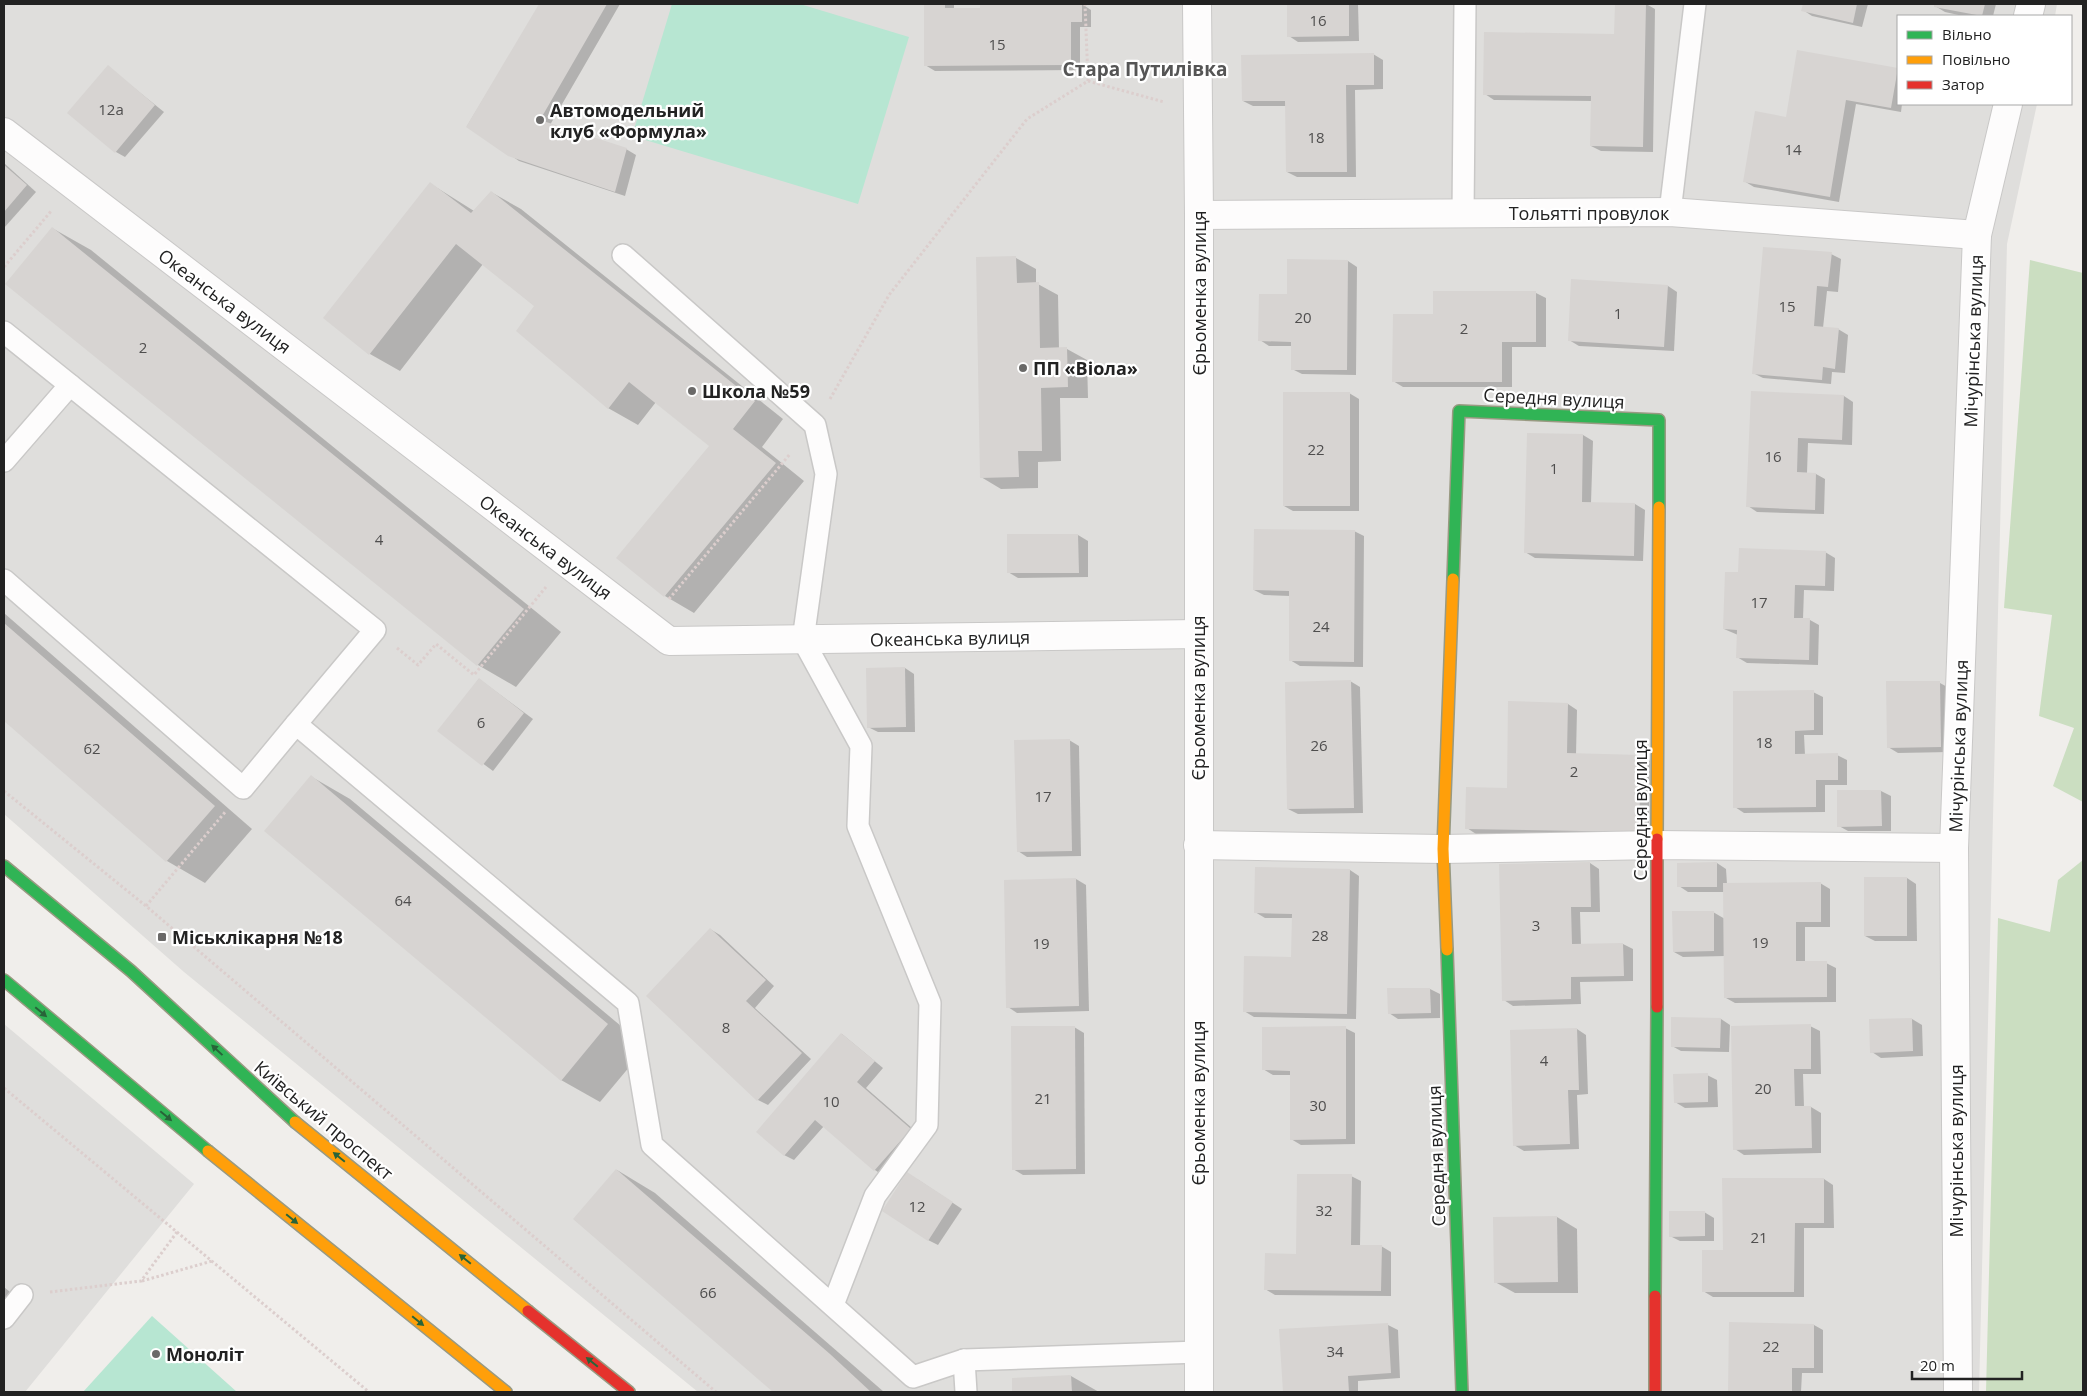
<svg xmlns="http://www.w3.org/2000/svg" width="2087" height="1396" viewBox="0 0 2087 1396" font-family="'Open Sans',sans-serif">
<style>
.residential{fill:#dfdedc}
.forest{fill:#cbdec1}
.pitch{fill:#b7e6d2}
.shadow{fill:#0003}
.building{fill:#d7d4d2}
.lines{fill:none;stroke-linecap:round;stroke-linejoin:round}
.lane-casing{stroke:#c9c8c7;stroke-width:24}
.street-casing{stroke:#c9c8c7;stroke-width:30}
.fast-casing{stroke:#999a82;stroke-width:14}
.slow-casing{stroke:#999a82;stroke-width:14}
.jam-casing{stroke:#999a82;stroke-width:14}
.path{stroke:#dccecd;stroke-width:3;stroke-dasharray:2.5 2.5;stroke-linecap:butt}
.lane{stroke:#fdfcfc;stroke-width:21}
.street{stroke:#fdfcfc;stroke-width:28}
.fast{stroke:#30b455;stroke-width:11}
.slow{stroke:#ff9f0a;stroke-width:11}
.jam{stroke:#e5322d;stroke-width:11}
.oneway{fill:#286439}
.poi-dot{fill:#6a6968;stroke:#fff;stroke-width:2}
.labels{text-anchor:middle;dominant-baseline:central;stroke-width:4.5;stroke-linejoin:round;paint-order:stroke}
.number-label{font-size:15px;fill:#4f4e4e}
.poi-label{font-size:18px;font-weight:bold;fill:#222;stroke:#fff;text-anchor:start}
.street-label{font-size:18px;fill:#222;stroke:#fff}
.neighbourhood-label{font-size:19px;font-weight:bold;fill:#555;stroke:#fff}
</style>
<rect width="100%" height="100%" fill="#f0eeeb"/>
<g class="residential">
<polygon points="4,4 2057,4 2055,16 1898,16 1898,104 2037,104 2007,244 1979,1392 698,1392 184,972 4,814"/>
<polygon points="4,1024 194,1184 25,1392 4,1392"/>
</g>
<g class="forest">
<polygon points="2030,260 2083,273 2083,802 2053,786 2074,728 2039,716 2052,615 2004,608"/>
<polygon points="2083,860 2083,1392 1986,1392 1998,918 2050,932 2058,880"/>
</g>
<g class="pitch">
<polygon points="672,4 800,4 909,37 858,204 632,136"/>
<polygon points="152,1316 237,1392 83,1392"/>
</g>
<g class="shadow">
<polygon points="541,4 620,4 550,125 626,149 636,155 625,196 519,161 467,126"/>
<polygon points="925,4 954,4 954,9 981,9 981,4 1082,4 1091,10 1091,27 1080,27 1080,70 935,71 925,65"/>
<polygon points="1288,4 1358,4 1359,41 1298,42 1289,36"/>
<polygon points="1616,4 1646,4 1655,9 1653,152 1601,151 1591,146 1592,101 1494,100 1485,94 1615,35"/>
<polygon points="1804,4 1868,4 1862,27 1812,16 1803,10"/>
<polygon points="1936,4 1996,4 1993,16 1963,16 1945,12 1935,6"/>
<polygon points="1798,52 1898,69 1898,104 1902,104 1901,112 1856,104 1839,202 1754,187 1744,181 1787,118"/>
<polygon points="1373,54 1383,60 1383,89 1355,90 1356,177 1297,177 1287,172 1286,106 1253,106 1243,101"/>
<polygon points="108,67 164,112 125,157 116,152"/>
<polygon points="4,163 36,192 4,228"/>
<polygon points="431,184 474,211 491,192 521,209 783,419 762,447 804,481 694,613 665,596 711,446 656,402 638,425 608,408 535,306 483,264 400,371 370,354 325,318"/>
<polygon points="52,228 91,250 561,632 516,687 478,665"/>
<polygon points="1831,254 1841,259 1838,292 1827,291 1823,328 1838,329 1848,335 1845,373 1832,372 1831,384 1763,378 1753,373"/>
<polygon points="1016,258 1036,269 1036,283 1058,295 1059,349 1067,349 1087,360 1088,398 1060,398 1061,461 1038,462 1038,488 1001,489 981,477"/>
<polygon points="1348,261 1357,267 1356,375 1302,374 1292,369 1293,346 1269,346 1260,340 1288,295"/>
<polygon points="1668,286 1677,292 1674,351 1579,346 1569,340"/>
<polygon points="1435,292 1536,293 1546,298 1546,347 1512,347 1512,387 1403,387 1393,381 1435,316"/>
<polygon points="1349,393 1359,399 1359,511 1293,511 1284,506"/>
<polygon points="1752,393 1844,396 1853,402 1852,445 1808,443 1807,473 1816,474 1825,479 1824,514 1757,512 1748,506"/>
<polygon points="1583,435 1593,441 1591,503 1635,504 1645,510 1643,561 1535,558 1525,552"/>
<polygon points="1354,531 1364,536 1363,667 1300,666 1290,660 1290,596 1264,595 1254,590"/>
<polygon points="1008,535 1078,535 1088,541 1088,577 1018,578 1008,572"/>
<polygon points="1825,552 1835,558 1834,591 1804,590 1803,619 1810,620 1819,625 1818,665 1747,663 1737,657 1738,635 1724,629 1740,573"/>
<polygon points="4,613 252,829 205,883 167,861 4,719"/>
<polygon points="905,668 914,674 915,732 878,732 868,727"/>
<polygon points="479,679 533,719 493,771 439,731"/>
<polygon points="1350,681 1360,687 1363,813 1298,814 1288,809"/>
<polygon points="1940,683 1949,688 1950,752 1898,753 1888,747"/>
<polygon points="1813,692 1823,697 1823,735 1804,735 1805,755 1837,755 1847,760 1847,785 1825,785 1825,812 1744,813 1735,807"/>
<polygon points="1568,704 1577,710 1576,755 1641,756 1650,761 1649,837 1476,834 1467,828 1508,789"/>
<polygon points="1069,740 1079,746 1081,856 1027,857 1018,851"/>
<polygon points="312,777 350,799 646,1047 600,1102 561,1080"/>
<polygon points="1881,791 1891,796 1891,831 1848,831 1839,826 1838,792"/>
<polygon points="1590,863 1599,869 1600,912 1580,912 1581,945 1623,944 1633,949 1633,981 1580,982 1581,1004 1513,1006 1504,1000"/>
<polygon points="1717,863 1726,869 1727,884 1820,883 1830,889 1830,927 1805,927 1805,963 1826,963 1836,968 1836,1002 1735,1003 1726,998 1725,956 1683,957 1674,952 1713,912 1725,919 1724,892 1688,892 1679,886"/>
<polygon points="1350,870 1359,876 1356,1019 1254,1017 1244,1011 1292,959 1293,918 1265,918 1255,912"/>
<polygon points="1907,878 1916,884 1917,941 1875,941 1865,936"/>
<polygon points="1076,879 1086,885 1089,1011 1017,1013 1008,1007"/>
<polygon points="710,929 720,935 774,986 755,1008 811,1059 768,1105 758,1100"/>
<polygon points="1389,989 1430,989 1440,994 1440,1018 1398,1019 1389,1013"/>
<polygon points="1721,1019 1730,1025 1729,1052 1681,1051 1672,1046"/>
<polygon points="1912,1019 1922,1025 1923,1056 1881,1058 1872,1052"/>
<polygon points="1810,1026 1820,1031 1821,1074 1803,1074 1804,1107 1811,1107 1821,1113 1821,1153 1744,1155 1735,1149"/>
<polygon points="1074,1027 1084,1033 1085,1174 1023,1175 1013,1169"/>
<polygon points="1345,1028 1355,1033 1355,1144 1301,1145 1291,1139 1291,1075 1273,1075 1263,1069"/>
<polygon points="1577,1029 1586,1035 1588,1094 1577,1095 1579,1149 1524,1151 1514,1145"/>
<polygon points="842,1034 883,1068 866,1088 920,1135 884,1176 875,1170 824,1126 794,1160 784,1155"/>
<polygon points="1707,1075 1717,1080 1718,1107 1685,1108 1675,1102"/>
<polygon points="617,1170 655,1193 884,1392 775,1392 574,1219"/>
<polygon points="1351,1176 1361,1181 1360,1246 1381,1246 1391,1252 1391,1296 1275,1295 1265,1289 1297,1255"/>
<polygon points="917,1179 962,1209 938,1245 928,1240"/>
<polygon points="1824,1179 1833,1185 1834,1228 1804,1228 1804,1297 1713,1297 1703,1291 1724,1251"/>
<polygon points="1704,1212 1714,1218 1714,1241 1680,1241 1670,1236"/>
<polygon points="1557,1217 1577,1229 1578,1293 1515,1293 1495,1282"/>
<polygon points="4,1287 16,1297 4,1313"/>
<polygon points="1730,1323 1814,1325 1823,1330 1823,1373 1802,1373 1801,1392 1729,1392"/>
<polygon points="1388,1325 1398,1330 1400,1378 1358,1381 1358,1392 1284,1392 1281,1330"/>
<polygon points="1071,1376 1099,1392 1013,1392 1013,1379"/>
</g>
<g class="building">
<polygon points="539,4 607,4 540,120 627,148 615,192 508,156 466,127"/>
<polygon points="924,4 945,4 945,8 980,8 980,4 1082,4 1082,22 1071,22 1071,65 924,66"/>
<polygon points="1287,4 1349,4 1349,36 1287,37"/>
<polygon points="1615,4 1646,4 1643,147 1590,146 1591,96 1483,95 1484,32 1614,34"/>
<polygon points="1803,4 1857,4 1853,23 1801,11"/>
<polygon points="1934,4 1985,4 1982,16 1934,7"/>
<polygon points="1797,50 1898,68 1891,108 1846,100 1830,197 1743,182 1755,111 1786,117"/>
<polygon points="1374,53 1374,85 1346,85 1347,172 1286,172 1285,101 1242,101 1241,55"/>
<polygon points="108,65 155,105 115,153 67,113"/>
<polygon points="4,165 27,185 4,212"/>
<polygon points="430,182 471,213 491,191 755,401 733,429 776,463 664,597 616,558 709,446 629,382 608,409 516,331 534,306 456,244 369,355 323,318"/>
<polygon points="52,227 524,609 477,666 5,284"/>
<polygon points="1763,247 1832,252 1828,287 1817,286 1814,326 1839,328 1835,369 1823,367 1822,380 1752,374"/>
<polygon points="1016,256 1017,283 1039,282 1040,348 1067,347 1068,387 1041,388 1042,451 1018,451 1019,477 980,478 976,257"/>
<polygon points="1287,259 1348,260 1347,370 1291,370 1291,342 1258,341 1259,294 1287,294"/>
<polygon points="1571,279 1668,285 1664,347 1568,341"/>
<polygon points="1433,291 1536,291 1536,342 1502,342 1502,382 1392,382 1393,314 1433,314"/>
<polygon points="1751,391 1844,395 1842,440 1798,438 1797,472 1816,473 1815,510 1746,507"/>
<rect x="1283" y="392" width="67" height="114"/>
<polygon points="1527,433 1583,434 1582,502 1635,503 1634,556 1524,553"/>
<polygon points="1254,529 1355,530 1354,662 1289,661 1289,591 1253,590"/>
<polygon points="1007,534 1078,534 1079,573 1007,573"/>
<polygon points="1739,548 1826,551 1825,586 1795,585 1794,618 1810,618 1809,660 1736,658 1737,630 1723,629 1725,572 1738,572"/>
<polygon points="4,623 215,806 166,862 4,721"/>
<polygon points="905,667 906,727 867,728 866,668"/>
<polygon points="479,678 524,713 482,766 437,731"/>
<polygon points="1351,680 1354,808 1287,809 1285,682"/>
<polygon points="1886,681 1940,681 1941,747 1887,748"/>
<polygon points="1814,690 1814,730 1795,731 1795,754 1838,753 1838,780 1816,780 1816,807 1733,808 1733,691"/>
<polygon points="1508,701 1568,703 1567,753 1641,755 1639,832 1465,829 1466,787 1507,788"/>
<polygon points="1070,739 1072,851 1017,852 1014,740"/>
<polygon points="311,775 608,1024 561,1081 264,831"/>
<polygon points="1837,790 1881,790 1882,826 1837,827"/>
<polygon points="1590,862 1591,907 1571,907 1572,944 1623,943 1624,976 1571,977 1571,999 1502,1001 1499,864"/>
<polygon points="1717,862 1717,887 1677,887 1677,863"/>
<polygon points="1255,867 1350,869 1347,1014 1243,1012 1244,956 1291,957 1292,914 1254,913"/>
<rect x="1864" y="877" width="43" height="59"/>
<polygon points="1076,878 1079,1006 1006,1008 1004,880"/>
<polygon points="1821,882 1821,922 1796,922 1796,961 1827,961 1827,997 1724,998 1723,883"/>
<polygon points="1672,911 1714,911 1714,951 1673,952"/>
<polygon points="710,928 766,980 746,1001 802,1053 757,1101 646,996"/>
<polygon points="1387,988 1430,988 1431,1013 1388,1014"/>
<polygon points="1671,1017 1721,1018 1720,1048 1671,1047"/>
<polygon points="1912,1018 1913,1051 1870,1053 1869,1019"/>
<polygon points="1811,1024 1811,1069 1794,1069 1795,1106 1811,1106 1812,1148 1733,1150 1731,1026"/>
<polygon points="1011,1026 1075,1026 1076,1169 1012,1170"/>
<polygon points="1346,1026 1346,1139 1290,1140 1290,1071 1262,1070 1262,1027"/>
<polygon points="1577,1028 1579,1090 1568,1090 1570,1144 1513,1146 1510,1030"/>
<polygon points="841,1033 875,1061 857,1082 911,1129 874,1171 815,1120 784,1156 756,1132"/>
<polygon points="1708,1073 1708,1102 1674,1103 1673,1074"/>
<polygon points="616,1169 830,1354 871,1392 773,1392 573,1219"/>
<polygon points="907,1172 953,1202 928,1241 882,1211"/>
<polygon points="1297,1174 1352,1174 1351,1245 1382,1245 1381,1291 1264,1290 1265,1253 1296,1254"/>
<polygon points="1722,1178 1824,1178 1824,1223 1795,1223 1794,1292 1702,1292 1702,1250 1723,1250"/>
<polygon points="1669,1211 1705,1211 1705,1236 1669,1237"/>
<polygon points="1557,1216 1558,1282 1494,1283 1493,1217"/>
<polygon points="1729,1322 1814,1324 1814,1368 1792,1368 1792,1392 1728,1392"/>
<polygon points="1388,1323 1391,1373 1348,1376 1349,1392 1283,1392 1279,1329"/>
<polygon points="1071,1375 1072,1392 1012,1392 1012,1378"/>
</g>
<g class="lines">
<defs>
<g id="lane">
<polyline points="1670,212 1695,4"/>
<polyline points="1463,214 1465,4"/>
<polyline points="623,255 815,425 826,474 803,640 861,746 858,826 930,1003 927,1125 875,1196 833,1305"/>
<polyline points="4,332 375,630 296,724"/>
<polyline points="4,461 70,385"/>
<polyline points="4,580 243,788 296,724 628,1003 652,1145 913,1377 964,1360 1199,1352"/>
<polyline points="4,1318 22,1295"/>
<polyline points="964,1360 966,1392"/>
</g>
<g id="street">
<polyline points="1197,4 1199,215 1199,1392"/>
<polyline points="2028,16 2031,4"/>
<polyline points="4,132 669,641 1198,634"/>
<polyline points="1199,215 1670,212 1977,235"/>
<polyline points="1198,845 1443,849 1657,845 1954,848"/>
<polyline points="1958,1392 1954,848 1977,235 2008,104"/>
</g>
<g id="fast">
<polyline points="1453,579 1459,411 1659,420 1659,507"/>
<polyline points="4,866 131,971 295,1122"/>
<polyline points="1447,950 1462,1392"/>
<polyline points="4,980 208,1151"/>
<polyline points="1655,1296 1657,1007"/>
</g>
<g id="slow">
<polyline points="1657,839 1659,507"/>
<polyline points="1447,950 1443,849 1453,579"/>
<polyline points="295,1122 528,1311"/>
<polyline points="208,1151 506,1392"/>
</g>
<g id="jam">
<polyline points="1657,1007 1657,839"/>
<polyline points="528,1311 629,1392"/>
<polyline points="1655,1392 1655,1296"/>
</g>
</defs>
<use href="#lane" class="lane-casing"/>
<use href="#street" class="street-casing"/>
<use href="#fast" class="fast-casing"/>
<use href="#slow" class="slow-casing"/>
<use href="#jam" class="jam-casing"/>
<g class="path">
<polyline points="1088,81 1164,102"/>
<polyline points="4,267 52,210"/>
<polyline points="830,399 889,295 1027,119 1088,81 1085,4"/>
<polyline points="669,599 790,454"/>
<polyline points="397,648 418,665 436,644 474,675 546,587"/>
<polyline points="4,791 146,906 716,1392"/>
<polyline points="146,906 226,811"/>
<polyline points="4,1088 369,1392"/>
<polyline points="142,1281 212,1261"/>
<polyline points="50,1292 141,1281 177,1232"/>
</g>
<use href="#lane" class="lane"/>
<use href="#street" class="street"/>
<use href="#fast" class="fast"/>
<use href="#slow" class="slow"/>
<use href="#jam" class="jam"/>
</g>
<defs><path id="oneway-solid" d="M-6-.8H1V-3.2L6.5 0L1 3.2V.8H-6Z" transform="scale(1.25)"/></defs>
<g class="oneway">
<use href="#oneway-solid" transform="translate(41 1012) rotate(40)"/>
<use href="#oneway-solid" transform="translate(217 1050) rotate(-137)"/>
<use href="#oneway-solid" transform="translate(166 1116) rotate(40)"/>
<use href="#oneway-solid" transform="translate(339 1157) rotate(-141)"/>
<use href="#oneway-solid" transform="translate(292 1219) rotate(39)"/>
<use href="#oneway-solid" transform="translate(465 1259) rotate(-141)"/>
<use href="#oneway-solid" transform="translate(418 1321) rotate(39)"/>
<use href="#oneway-solid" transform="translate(592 1362) rotate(-141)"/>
</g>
<g class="poi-dot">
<circle cx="540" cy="120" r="5"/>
<circle cx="1023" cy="368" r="5"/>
<circle cx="692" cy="391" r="5"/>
<rect x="157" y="932" width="10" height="10" rx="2.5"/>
<circle cx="156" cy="1354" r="5"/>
</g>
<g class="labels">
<g class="number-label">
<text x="1318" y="20">16</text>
<text x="997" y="44">15</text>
<text x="111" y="109">12а</text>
<text x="1316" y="137">18</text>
<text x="1793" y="149">14</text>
<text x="1787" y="306">15</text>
<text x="1618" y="313">1</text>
<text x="1303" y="317">20</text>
<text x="1464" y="328">2</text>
<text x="143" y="347">2</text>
<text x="1316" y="449">22</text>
<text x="1773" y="456">16</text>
<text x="1554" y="468">1</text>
<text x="379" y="539">4</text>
<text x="1759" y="602">17</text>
<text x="1321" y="626">24</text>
<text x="481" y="722">6</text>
<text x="1764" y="742">18</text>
<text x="1319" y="745">26</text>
<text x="92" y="748">62</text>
<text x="1574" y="771">2</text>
<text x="1043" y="796">17</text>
<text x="403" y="900">64</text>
<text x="1536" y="925">3</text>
<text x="1320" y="935">28</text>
<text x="1760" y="942">19</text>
<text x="1041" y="943">19</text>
<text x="726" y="1027">8</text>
<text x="1544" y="1060">4</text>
<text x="1763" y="1088">20</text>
<text x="1043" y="1098">21</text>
<text x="831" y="1101">10</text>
<text x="1318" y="1105">30</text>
<text x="917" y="1206">12</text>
<text x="1324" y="1210">32</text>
<text x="1759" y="1237">21</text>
<text x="708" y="1292">66</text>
<text x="1771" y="1346">22</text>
<text x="1335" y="1351">34</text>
</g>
<g class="poi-label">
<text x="550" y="110">Автомодельний<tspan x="550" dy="21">клуб «Формула»</tspan></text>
<text x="1033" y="368">ПП «Віола»</text>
<text x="702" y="391">Школа №59</text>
<text x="172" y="937">Міськлікарня №18</text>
<text x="166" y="1354">Моноліт</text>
</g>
<g class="street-label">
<text x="1589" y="213">Тольятті провулок</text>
<text transform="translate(1199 293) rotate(-90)">Єрьоменка вулиця</text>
<text transform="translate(225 301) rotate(37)">Океанська вулиця</text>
<text transform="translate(1973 341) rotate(-88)">Мічурінська вулиця</text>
<text transform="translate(1554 398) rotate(3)">Середня вулиця</text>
<text transform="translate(546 547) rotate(37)">Океанська вулиця</text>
<text transform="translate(950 638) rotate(-1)">Океанська вулиця</text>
<text transform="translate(1198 698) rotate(-90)">Єрьоменка вулиця</text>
<text transform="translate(1958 746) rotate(-88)">Мічурінська вулиця</text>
<text transform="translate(1640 810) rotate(-90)">Середня вулиця</text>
<text transform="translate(1198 1103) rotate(-90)">Єрьоменка вулиця</text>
<text transform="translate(324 1120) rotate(40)">Київський проспект</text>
<text transform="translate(1956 1151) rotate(-90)">Мічурінська вулиця</text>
<text transform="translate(1436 1156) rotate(-92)">Середня вулиця</text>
</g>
<g class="neighbourhood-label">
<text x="1145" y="69">Стара Путилівка</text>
</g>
</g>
<rect width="2087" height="1396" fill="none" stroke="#222222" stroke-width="10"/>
<rect x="1897" y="15" width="175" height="90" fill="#ffffff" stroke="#a7a7a7"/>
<rect x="1907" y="31" width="25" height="8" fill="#30b455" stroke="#a7a7a7"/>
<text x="1942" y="40" font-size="15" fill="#222222">Вільно</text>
<rect x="1907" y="56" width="25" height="8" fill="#ff9f0a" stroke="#a7a7a7"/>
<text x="1942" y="65" font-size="15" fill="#222222">Повільно</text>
<rect x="1907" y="81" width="25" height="8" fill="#e5322d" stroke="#a7a7a7"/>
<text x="1942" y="90" font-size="15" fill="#222222">Затор</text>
<path d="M1912 1371v8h110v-8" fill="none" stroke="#222222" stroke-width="2.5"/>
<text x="1920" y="1371" font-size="15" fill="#222222" stroke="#ffffff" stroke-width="4" paint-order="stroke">20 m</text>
</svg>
